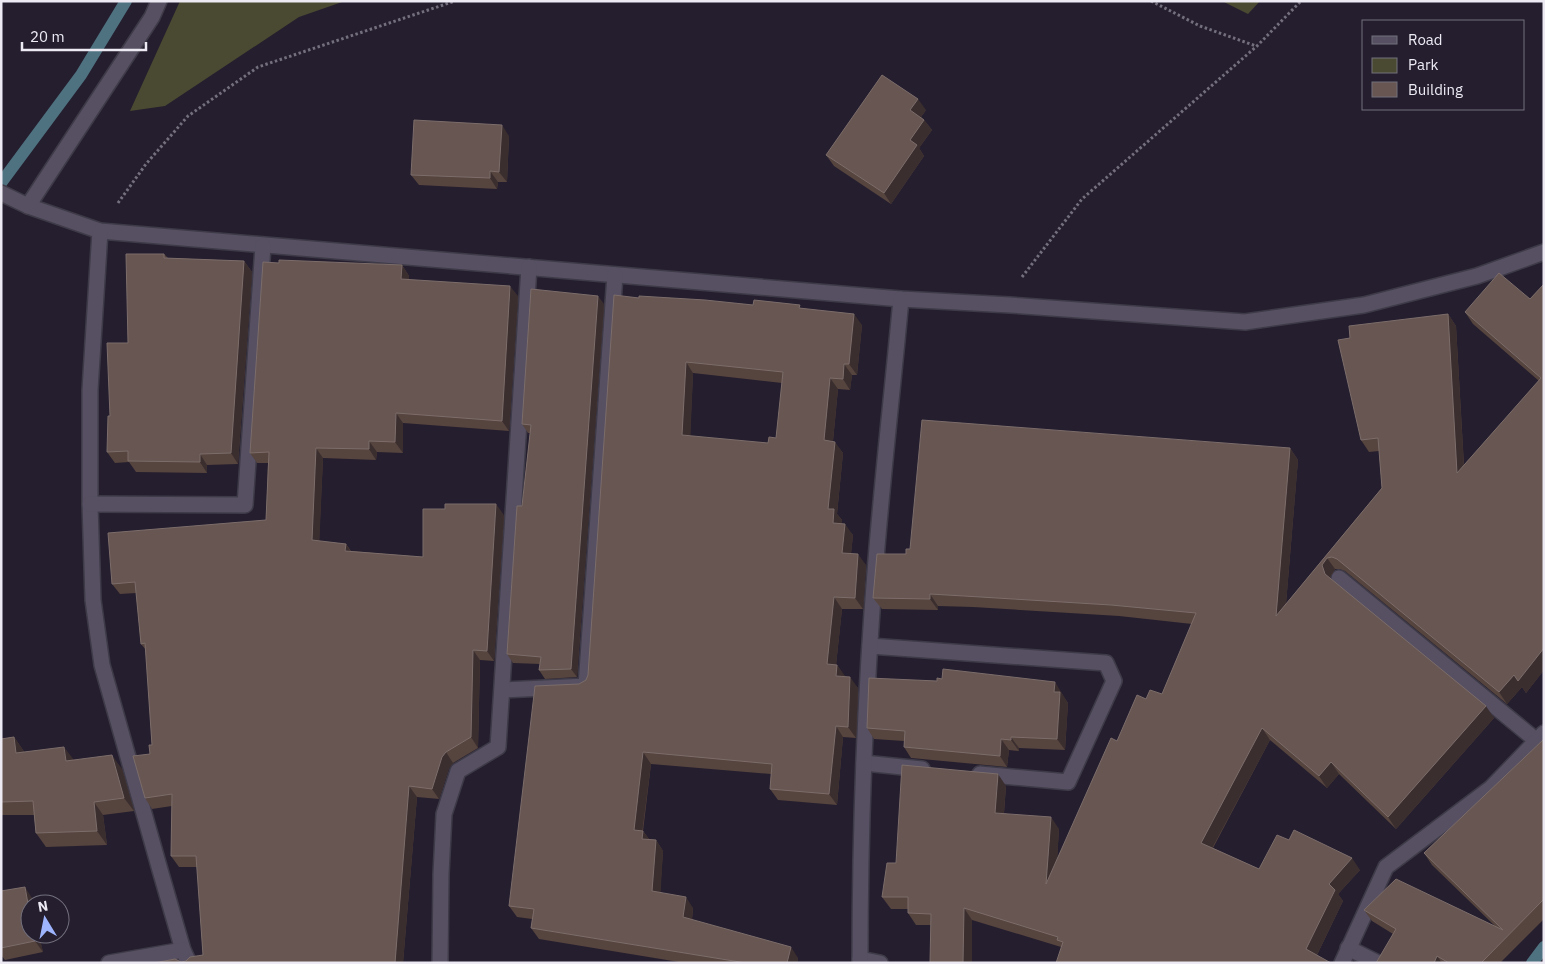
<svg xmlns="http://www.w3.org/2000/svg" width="1545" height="964" viewBox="0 0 1545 964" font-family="'IBM Plex Sans',sans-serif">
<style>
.green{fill:#494a31}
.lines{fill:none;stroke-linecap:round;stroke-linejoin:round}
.stream{stroke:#4f7280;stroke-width:12}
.lane-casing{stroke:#3e3a47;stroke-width:18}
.street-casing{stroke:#3e3a47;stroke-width:18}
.path{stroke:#746f7d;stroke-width:3;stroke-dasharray:2.5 2.5;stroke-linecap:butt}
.lane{stroke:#565062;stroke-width:15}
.street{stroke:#565062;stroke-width:15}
.wall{fill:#56443e;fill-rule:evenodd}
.shaded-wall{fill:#3b2e2f}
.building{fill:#675651;stroke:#7c6d6b;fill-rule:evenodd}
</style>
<rect width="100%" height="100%" fill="#241e2e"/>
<g class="green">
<polygon points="180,1 345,1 299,17 165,106 130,111"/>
<polygon points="1222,1 1260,1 1248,14"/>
</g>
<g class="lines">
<g class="stream">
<polyline points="1,183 81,75 126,1"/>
<polyline points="1532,963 1544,947"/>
</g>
<defs>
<polyline id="lane" points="860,959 880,963"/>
<g id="street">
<polyline points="1,193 28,206 100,231 901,299 1010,305 1245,322 1364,305 1477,276 1544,252"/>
<polyline points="28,206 152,17 159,1"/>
<polyline points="100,231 90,390 90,504 93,600 102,665 160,870 183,950 189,963"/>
<polyline points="90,504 245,505 263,246"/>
<polyline points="1339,578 1537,741"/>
<polyline points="870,646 1106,663 1114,681 1068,782 980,774"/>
<polyline points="502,690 586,686 615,275"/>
<polyline points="864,763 922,769"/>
<polyline points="1348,948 1378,963"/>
<polyline points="109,963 183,950"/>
<polyline points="440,963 441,874 444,814 458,771 498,747 529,267"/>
<path d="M860,963C860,828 865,693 876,559C883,472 893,386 901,299"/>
<polyline points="1342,963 1386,867 1491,788 1544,733"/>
</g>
</defs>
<use href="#lane" class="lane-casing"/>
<use href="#street" class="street-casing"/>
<g class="path">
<polyline points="1151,1 1200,26 1256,46"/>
<polyline points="118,203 146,164 188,116 258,67 455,1"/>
<polyline points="1022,277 1082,199 1257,46 1301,1"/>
</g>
<use href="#lane" class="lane"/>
<use href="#street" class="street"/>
</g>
<g class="wall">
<polygon points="926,110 921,117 924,120 932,130 919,148 924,156 891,204 834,166 826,155"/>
<polygon points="509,136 507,182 498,182 497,189 419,185 411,175"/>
<polygon points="164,254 168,258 244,261 252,272 238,464 207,465 207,473 136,472 129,462 115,463 107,452 110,416 128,343"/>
<polygon points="402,265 409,276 409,280 518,296 509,431 403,423 403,453 377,452 376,460 323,458 319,541 346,544 351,551 423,557 504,515 494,661 480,660 478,748 453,763 449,768 439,799 417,797 403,963 154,963 181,962 203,955 197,867 179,867 171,856 172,806 152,809 145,798 150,754 152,745 146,650 141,644 136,593 120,594 112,584 266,520 268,463 257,463 250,453"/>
<polygon points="1544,284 1544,670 1526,693 1522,687 1507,704 1345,571 1340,569 1335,569 1330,577 1330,578 1494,718 1396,829 1339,774 1327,788 1270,740 1213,848 1259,869 1360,870 1338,894 1343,901 1317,955 1061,947 972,920 931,925 916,925 908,913 908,909 891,909 882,897 896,863 1006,786 1004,813 1059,829 1057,859 1117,741 1146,699 1162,694 1192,624 1119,616 973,607 938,606 938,610 882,609 873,598 910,549 1290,448 1298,460 1286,604 1382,488 1379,451 1369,452 1361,440 1350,338 1448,314 1456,326 1464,465 1539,381 1473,324 1465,312 1530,299"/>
<path d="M639,298L802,308L862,325L857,375H852L850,390L838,389L833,441L843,453L837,514L842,520L841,524L853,535L851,553L866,565L863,609H842L836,665H837L845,677L858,688L856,738L843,737L837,805L778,800L770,789L771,774L651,764L643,831L649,839L656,840L663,851L660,893L693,908L692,920L798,958L797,963H685L539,939L531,928L532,919L517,917L509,906L579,684L586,680L588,675ZM693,373L782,383L776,438L768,443L690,436Z"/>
<polygon points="604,304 577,677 545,679 539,670 540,664 513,663 507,654 530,433 528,433 522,424"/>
<polygon points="1062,693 1062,695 1068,703 1065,750 1019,748 1019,751 1009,750 1007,767 911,758 904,747 904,741 874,739 867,728"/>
<polygon points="14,737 23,750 24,752 73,760 122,769 134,811 103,815 107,845 46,847 36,833 34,815 1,815 1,739"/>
<polygon points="1544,739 1544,919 1500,963 1376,963 1393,934 1372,921 1364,910 1496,927 1432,865 1424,853"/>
<polygon points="1,891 32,898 34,904 30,904 43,952 5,960 1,955"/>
</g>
<g class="shaded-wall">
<polygon points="918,99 926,110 918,121 910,110"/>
<polygon points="924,120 932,130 919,148 924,156 891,204 884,193 910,140"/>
<polygon points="502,125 509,136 507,182 499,172"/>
<polygon points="490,171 498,182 497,189 490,178"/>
<polygon points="244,261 252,272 238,464 231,453"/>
<polygon points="402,265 409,276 408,290 401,279"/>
<polygon points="510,286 518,296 509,431 502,421"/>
<polygon points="598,296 604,304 577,677 571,669"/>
<polygon points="854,314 862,325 857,375 849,364"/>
<polygon points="1448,314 1456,326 1465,485 1457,473"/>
<polygon points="686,362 693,373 690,446 682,435"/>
<polygon points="844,364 852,375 850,390 843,379"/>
<polygon points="830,378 838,389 832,451 824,440"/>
<polygon points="396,413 403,423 403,453 395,442"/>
<polygon points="369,441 377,452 376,460 369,449"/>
<polygon points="835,442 843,453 837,514 842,520 840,534 833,523 828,509"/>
<polygon points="316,448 323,458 319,551 312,540"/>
<polygon points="1290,448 1298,460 1284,628 1276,616"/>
<polygon points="200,454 207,465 207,473 200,462"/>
<polygon points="496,504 504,515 494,661 487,651"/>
<polygon points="845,524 853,535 850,564 842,553"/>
<polygon points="346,544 353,555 345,551"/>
<polygon points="858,554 866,565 863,609 855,598"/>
<polygon points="1327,558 1335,569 1330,577 1333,585 1325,574 1322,565"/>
<polygon points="930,594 938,606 938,610 930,599"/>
<polygon points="834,597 842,609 835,675 827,664"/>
<polygon points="1544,648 1544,670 1526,693 1522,687 1507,704 1499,692 1514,675"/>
<polygon points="473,650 480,660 478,748 471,737"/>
<polygon points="837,665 845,676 844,687 836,676"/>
<polygon points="850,677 858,688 856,738 848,727"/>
<polygon points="1055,682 1068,703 1065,750 1057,739 1054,692"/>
<polygon points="1486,706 1494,718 1396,829 1388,817"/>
<polygon points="836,726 843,737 837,805 829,794"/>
<polygon points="1262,728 1270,740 1209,854 1201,843"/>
<polygon points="14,737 23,750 26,767 16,753"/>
<polygon points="1011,737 1019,748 1019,751 1011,740"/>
<polygon points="1001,739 1009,750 1007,767 1000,756"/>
<polygon points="64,747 74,760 66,761"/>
<polygon points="446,752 453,763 449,768 439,799 432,789 442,757"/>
<polygon points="643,752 651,764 641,841 634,830"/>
<polygon points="112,755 122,769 134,811 124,798"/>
<polygon points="1331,762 1339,774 1327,788 1319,776"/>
<polygon points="998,774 1006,786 1003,824 995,813"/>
<polygon points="409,786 417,797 403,963 395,963"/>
<polygon points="94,802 103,815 107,845 97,831"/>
<polygon points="1051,817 1059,829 1055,895 1046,884"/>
<polygon points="643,831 651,842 642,839"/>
<polygon points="656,840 663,851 660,903 652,891"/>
<polygon points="1352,858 1360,870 1338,894 1343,901 1314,961 1306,949 1329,884"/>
<polygon points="25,887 32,898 34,904 30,904 30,915"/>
<polygon points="686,897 693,908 691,929 683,917"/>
<polygon points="964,908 972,920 972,963 963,963"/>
<polygon points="34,934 39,934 43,952 35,941"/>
<polygon points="791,947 798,958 797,963 787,963"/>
<polygon points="1437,956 1442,963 1434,963"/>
</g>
<g class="building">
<polygon points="882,75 918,99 910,110 924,120 910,140 917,145 884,193 826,155"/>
<polygon points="414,120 502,125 499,172 490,171 490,178 411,175"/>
<polygon points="126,254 164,254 164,258 244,261 231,453 200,454 200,462 128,461 128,451 107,452 108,416 110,416 107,343 128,343"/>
<polygon points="279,260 402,265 401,279 510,286 502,421 396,413 395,442 369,441 369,449 316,448 312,540 346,544 345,551 423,557 423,509 445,509 445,504 496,504 487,651 473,650 471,737 446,752 442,757 432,789 409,786 395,963 154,963 175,959 181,962 186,961 190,957 203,955 196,856 171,856 172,794 145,798 133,756 150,754 149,745 152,745 145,643 141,644 135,582 112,584 108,533 266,520 269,452 250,453 263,262 279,263"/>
<polygon points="1499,273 1530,299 1544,284 1544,648 1518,681 1514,675 1499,692 1337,559 1332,557 1327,558 1322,565 1325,574 1486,706 1388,817 1331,762 1319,776 1262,728 1201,843 1259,869 1277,835 1289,840 1294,830 1352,858 1329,884 1335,890 1306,949 1331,963 1056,963 1063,942 1057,940 1058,937 964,908 963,963 930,963 931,914 908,913 908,897 882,897 887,863 896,863 902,765 998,774 995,813 1051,817 1046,884 1111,738 1117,741 1137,695 1146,699 1150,690 1162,694 1196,613 1111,605 964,596 930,594 930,599 873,598 877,554 906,554 906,549 910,549 922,420 1290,448 1276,616 1382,488 1378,438 1361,440 1338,340 1350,338 1349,326 1448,314 1457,473 1541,378 1465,312"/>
<polygon points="531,289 598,296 571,669 539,670 541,657 507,654 517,506 522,506 531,425 522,424"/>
<path d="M614,295L639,298V296L705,300L753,305L754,300L800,305L799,308L854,314L849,364H844L843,379L830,378L824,440L835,442L828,509H834L833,523L845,524L842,553L858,554L855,598L834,597L827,664L837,665L836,676L850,677L848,727L836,726L829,794L770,789L772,764L643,752L634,830L643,831L642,839L656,840L652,891L686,897L683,917L791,947L787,963H746L531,928L534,909L509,906L535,686L579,684L586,680L588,675ZM686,362L783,372L776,438L769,437L768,443L682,435Z"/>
<polygon points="943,669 1055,682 1054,692 1060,692 1057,739 1011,737 1011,740 1001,739 1000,756 904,747 905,731 867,728 869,678 937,681 937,678 942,679"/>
<polygon points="14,737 16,753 64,747 66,761 112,755 124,798 94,802 97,831 36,833 33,801 1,802 1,739"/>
<polygon points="1544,739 1544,899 1481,963 1449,963 1437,956 1434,963 1376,963 1396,929 1364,910 1396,879 1503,930 1424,853"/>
<polygon points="25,887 30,915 30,934 34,934 35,941 1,948 1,891"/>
</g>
<rect width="1545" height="964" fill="none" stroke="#edeaf4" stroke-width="5"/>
<rect x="1362" y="20" width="162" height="90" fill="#241e2e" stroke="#74707d"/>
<rect x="1372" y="36" width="25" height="8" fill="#565062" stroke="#74707d"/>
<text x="1408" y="45" font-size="15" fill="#edeaf4">Road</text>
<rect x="1372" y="58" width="25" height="15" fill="#494a31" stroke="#74707d"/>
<text x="1408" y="70" font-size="15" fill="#edeaf4">Park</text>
<rect x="1372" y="82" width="25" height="15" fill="#675651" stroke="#74707d"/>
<text x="1408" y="95" font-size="15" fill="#edeaf4">Building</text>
<g transform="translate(45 919) rotate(350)"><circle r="24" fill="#241e2e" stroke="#74707d"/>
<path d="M0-4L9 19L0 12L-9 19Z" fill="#9eb4fd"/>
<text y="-8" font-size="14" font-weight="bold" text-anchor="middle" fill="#edeaf4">N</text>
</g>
<path d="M22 42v8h124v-8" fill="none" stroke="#edeaf4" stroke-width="2.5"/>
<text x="30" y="42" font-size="15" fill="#edeaf4" stroke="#241e2e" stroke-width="4" paint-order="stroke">20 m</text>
</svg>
